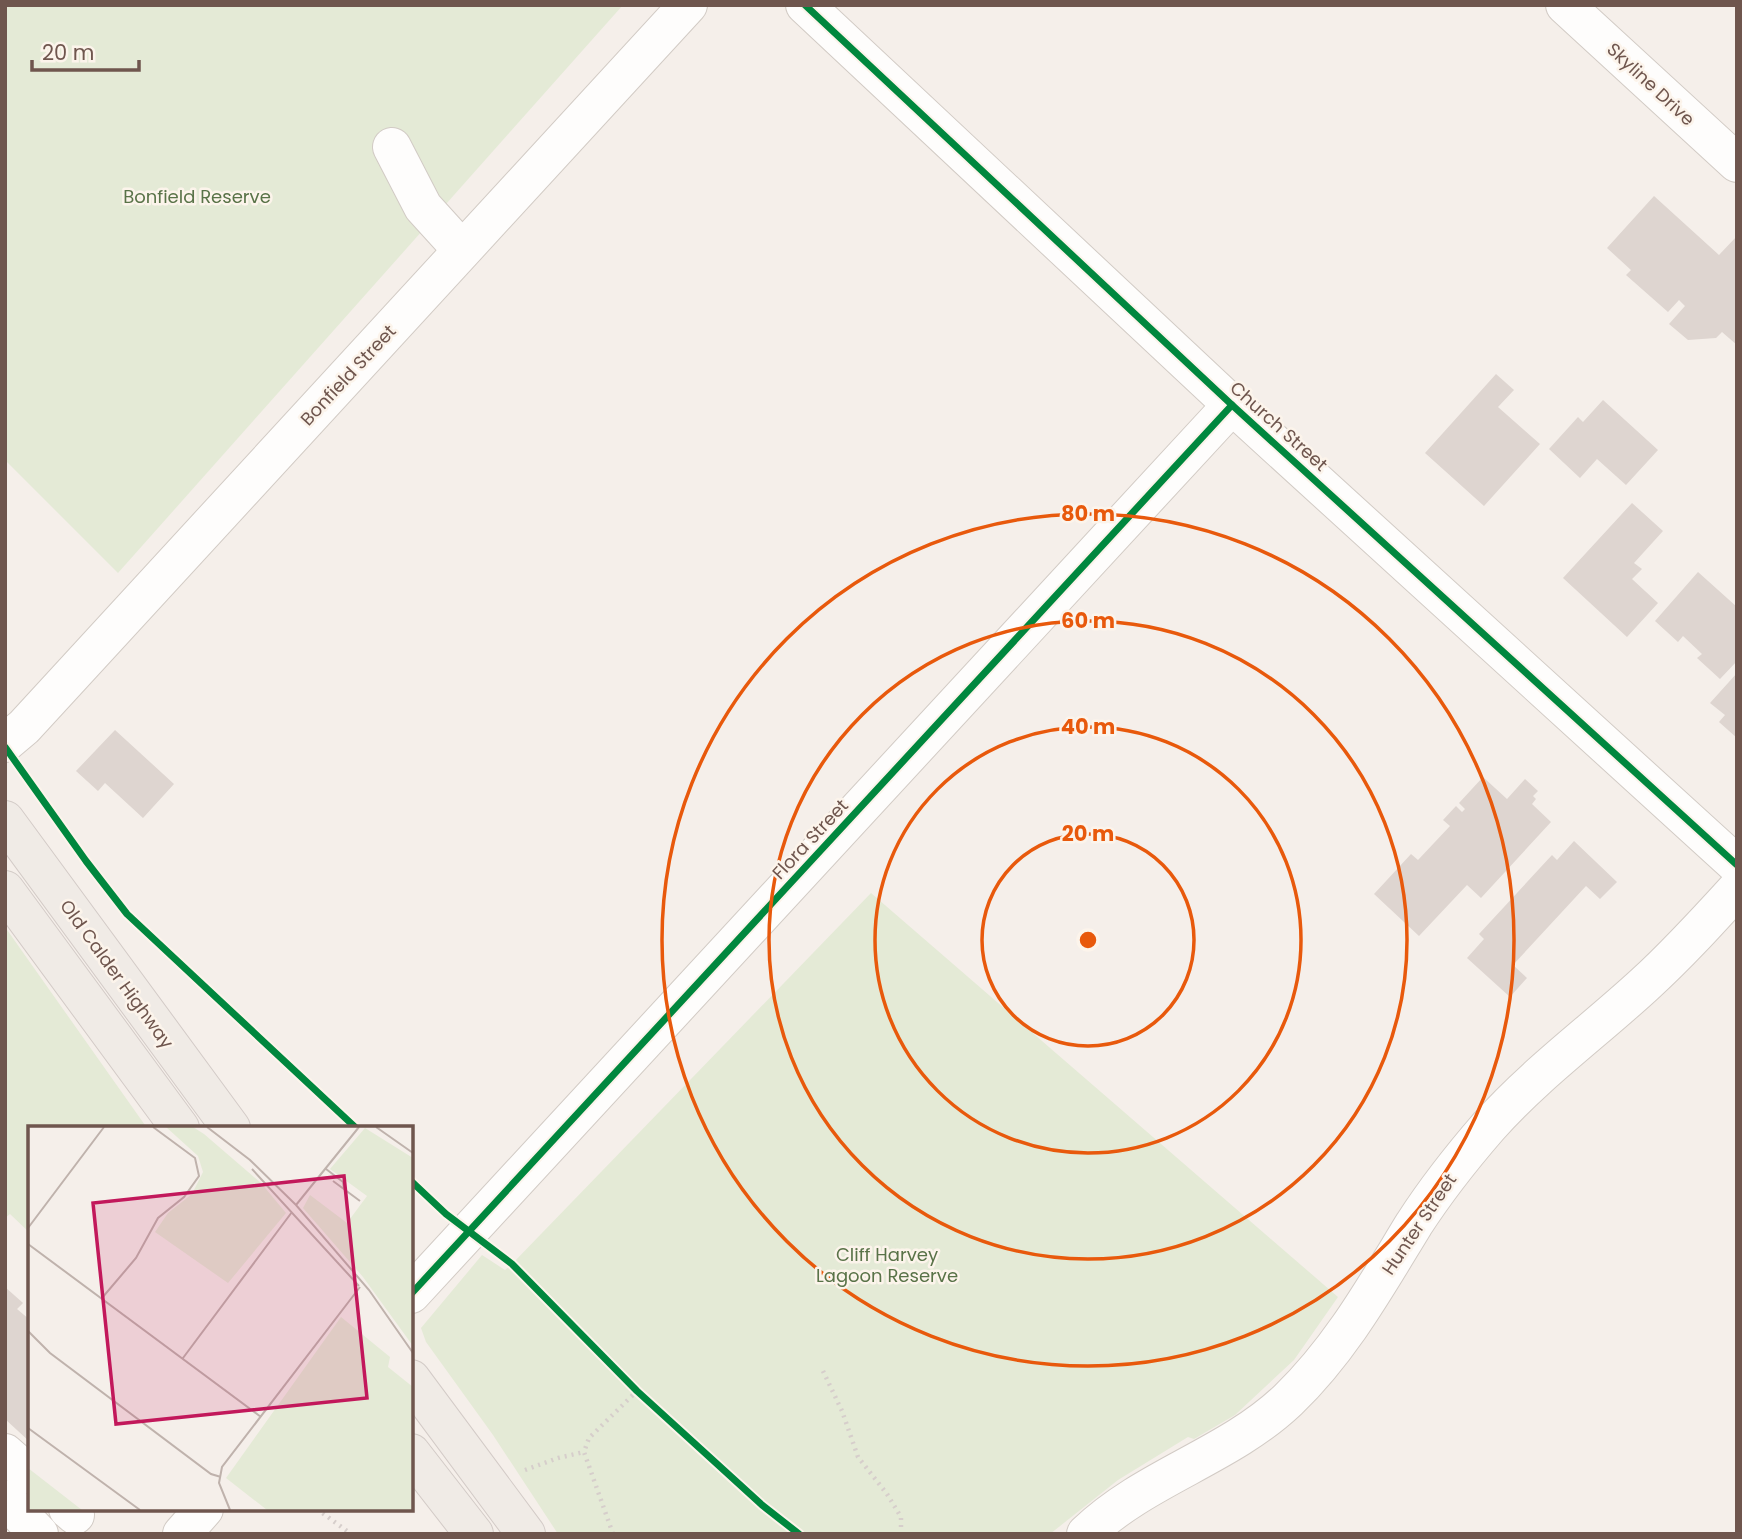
<svg xmlns="http://www.w3.org/2000/svg" width="1742" height="1539" viewBox="0 0 1742 1539" font-family="Poppins,sans-serif">
<style>
.green{fill:#e4ead6}
.building{fill:#ded5d0}
.lines{fill:none;stroke-linecap:round;stroke-linejoin:round}
.minor-casing{stroke:#d2cbc5;stroke-width:40}
.major-casing{stroke:#d3cbc7;stroke-width:40}
.path{stroke:#d6cecb;stroke-width:4.5;stroke-dasharray:2 5;stroke-linecap:butt}
.minor{stroke:#fefdfc;stroke-width:38}
.major{stroke:#f0ebe6;stroke-width:38}
.cycleway-casing{stroke:#fcf4eb;stroke-width:11}
.cycleway{stroke:#00873e;stroke-width:7}
.ring{fill:none;stroke:#e8590c;stroke-width:3.5}
.labels{text-anchor:middle;dominant-baseline:central;stroke-width:5;stroke-linejoin:round;paint-order:stroke}
.street-label{font-size:18px;fill:#6f564e;stroke:#fcf4eb}
.park-label{font-size:18px;fill:#597348;stroke:#fcf4eb}
.inset-road{fill:none;stroke:#bfb2ac;stroke-width:2}
.view{fill:#c2185b;fill-opacity:0.15;stroke:#c2185b;stroke-width:3.5}
.inset-edge{fill:none;stroke:#6f564e;stroke-width:3.5}
.centre{fill:#e8590c;stroke:#fcf4eb;stroke-width:3.5}
.ring-label{font-size:21px;text-anchor:middle;font-weight:bold;fill:#e8590c;stroke:#fcf4eb;stroke-width:5;stroke-linejoin:round;paint-order:stroke}
</style>
<rect width="100%" height="100%" fill="#f5efea"/>
<g class="green">
<polygon points="5,5 623,5 118,573 5,460"/>
<polygon points="871,893 1338,1297 1294,1360 1235,1415 1194,1439 1188,1437 1118,1480 1050,1534 558,1534 493,1435 426,1342 421,1328 482,1255 505,1270 512,1264"/>
<polygon points="5,927 147,1128 30,1128 30,1233 10,1214 5,1218"/>
</g>
<g class="building">
<polygon points="1654,196 1719,255 1737,236 1737,345 1722,332 1716,338 1688,340 1669,324 1685,306 1679,300 1668,312 1626,275 1631,270 1607,248"/>
<polygon points="1496,374 1514,390 1498,407 1540,444 1484,506 1425,453"/>
<polygon points="1603,400 1658,450 1626,485 1597,459 1580,478 1549,449 1578,417 1583,422"/>
<polygon points="1632,503 1663,531 1634,563 1642,569 1632,579 1658,603 1627,637 1563,578"/>
<polygon points="1698,572 1737,607 1737,661 1720,679 1697,658 1702,654 1683,636 1678,642 1655,621"/>
<polygon points="1737,673 1737,738 1719,722 1725,715 1710,703"/>
<polygon points="115,730 174,784 143,818 105,783 98,791 76,771"/>
<polygon points="1483,777 1507,799 1525,779 1538,791 1533,796 1536,799 1532,804 1551,822 1481,898 1467,885 1419,936 1374,894 1411,854 1418,860 1450,826 1443,820 1456,806 1462,812 1465,809 1459,803"/>
<polygon points="1574,841 1617,882 1600,899 1586,886 1513,965 1527,978 1510,997 1467,958 1484,939 1479,934 1552,855 1557,860"/>
<polygon points="5,1287 23,1303 17,1309 30,1320 30,1442 5,1419"/>
</g>
<g class="lines">
<defs>
<g id="minor">
<polyline points="805,5 1232,405 1737,865"/>
<polyline points="1565,5 1737,163"/>
<polyline points="392,147 423,207 462,250"/>
<polyline points="5,743 24,727 688,5"/>
<polyline points="411,1294 1232,405"/>
<polyline points="5,1453 30,1475"/>
<polyline points="5,1499 39,1534"/>
<polyline points="68,1509 75,1515"/>
<polyline points="182,1534 204,1509"/>
<path d="M1086,1534C1145,1477 1228,1457 1288,1400C1341,1349 1376,1286 1414,1224C1436,1190 1462,1157 1488,1127C1535,1074 1593,1032 1645,984C1677,955 1707,922 1737,889"/>
</g>
<g id="major">
<polyline points="5,820 231,1128"/>
<polyline points="5,890 180,1128"/>
<polyline points="411,1379 526,1534"/>
<polyline points="411,1453 474,1534"/>
</g>
</defs>
<use href="#minor" class="minor-casing"/>
<use href="#major" class="major-casing"/>
<g class="path">
<polyline points="823,1371 842,1411 858,1457 887,1494 901,1517 901,1534"/>
<polyline points="525,1470 558,1458 584,1452"/>
<polyline points="317,1509 351,1534"/>
<polyline points="613,1534 584,1452 589,1438 637,1391"/>
</g>
<use href="#minor" class="minor"/>
<use href="#major" class="major"/>
<defs>
<g id="cycleway">
<polyline points="805,5 1232,405 1737,865"/>
<polyline points="5,747 86,861 127,914 356,1128"/>
<polyline points="411,1181 446,1214 512,1264 637,1391 762,1505 799,1534"/>
<polyline points="411,1294 1232,405"/>
</g>
</defs>
<use href="#cycleway" class="cycleway-casing"/>
<use href="#cycleway" class="cycleway"/>
</g>
<g class="ring">
<circle cx="1088" cy="940" r="106"/>
<circle cx="1088" cy="940" r="213"/>
<circle cx="1088" cy="940" r="319"/>
<circle cx="1088" cy="940" r="426"/>
</g>
<g class="labels">
<g class="street-label">
<text transform="translate(1651 84) rotate(43)">Skyline Drive</text>
<text transform="translate(348 375) rotate(-47)">Bonfield Street</text>
<text transform="translate(1279 426) rotate(42)">Church Street</text>
<text transform="translate(810 839) rotate(-47)">Flora Street</text>
<text transform="translate(117 974) rotate(54)">Old Calder Highway</text>
<text transform="translate(1419 1224) rotate(-56)">Hunter Street</text>
</g>
<g class="park-label">
<text x="197" y="196">Bonfield Reserve</text>
<text x="887" y="1254">Cliff Harvey<tspan x="887" dy="21">Lagoon Reserve</tspan></text>
</g>
</g>
<g transform="translate(28 1126)">
<rect width="385" height="385" fill="#f5efea"/>
<path d="M138,1H165L176,8L233,57L258,87L200,157L127,106L140,87L164,68L175,46L170,30ZM337,2L385,32V220L335,151L275,82L282,69L319,97L339,70L302,43ZM313,191L362,231L360,241L385,261V384H239L198,352ZM0,342L54,384H0Z" fill="#e4ead6"/>
<path class="inset-road" d="M179,1L222,34L268,79L341,164L385,227M348,1L385,27M224,43L331,160M298,43L315,56L316,63M305,55L332,75M268,79L331,1M0,102L76,1M0,118L233,291M74,172L108,132L130,92L156,71L171,50L167,32L125,1M0,205L22,227L183,348L193,351M155,232L264,86M0,302L112,384M202,384L191,357L194,341L332,161"/>
<path class="view" d="M316,50L339,272L88,298L65,77Z"/>
<rect width="385" height="385" class="inset-edge"/>
</g>
<circle cx="1088" cy="940" r="10" class="centre"/>
<g class="ring-label">
<text x="1088" y="521">80 m</text>
<text x="1088" y="628">60 m</text>
<text x="1088" y="734">40 m</text>
<text x="1088" y="841">20 m</text>
</g>
<rect width="1742" height="1539" fill="none" stroke="#6f564e" stroke-width="14"/>
<path d="M32 60v10h107v-10" fill="none" stroke="#6f564e" stroke-width="3.5"/>
<text x="42" y="60" font-size="21" fill="#6f564e" stroke="#fcf4eb" stroke-width="5" paint-order="stroke">20 m</text>
</svg>
